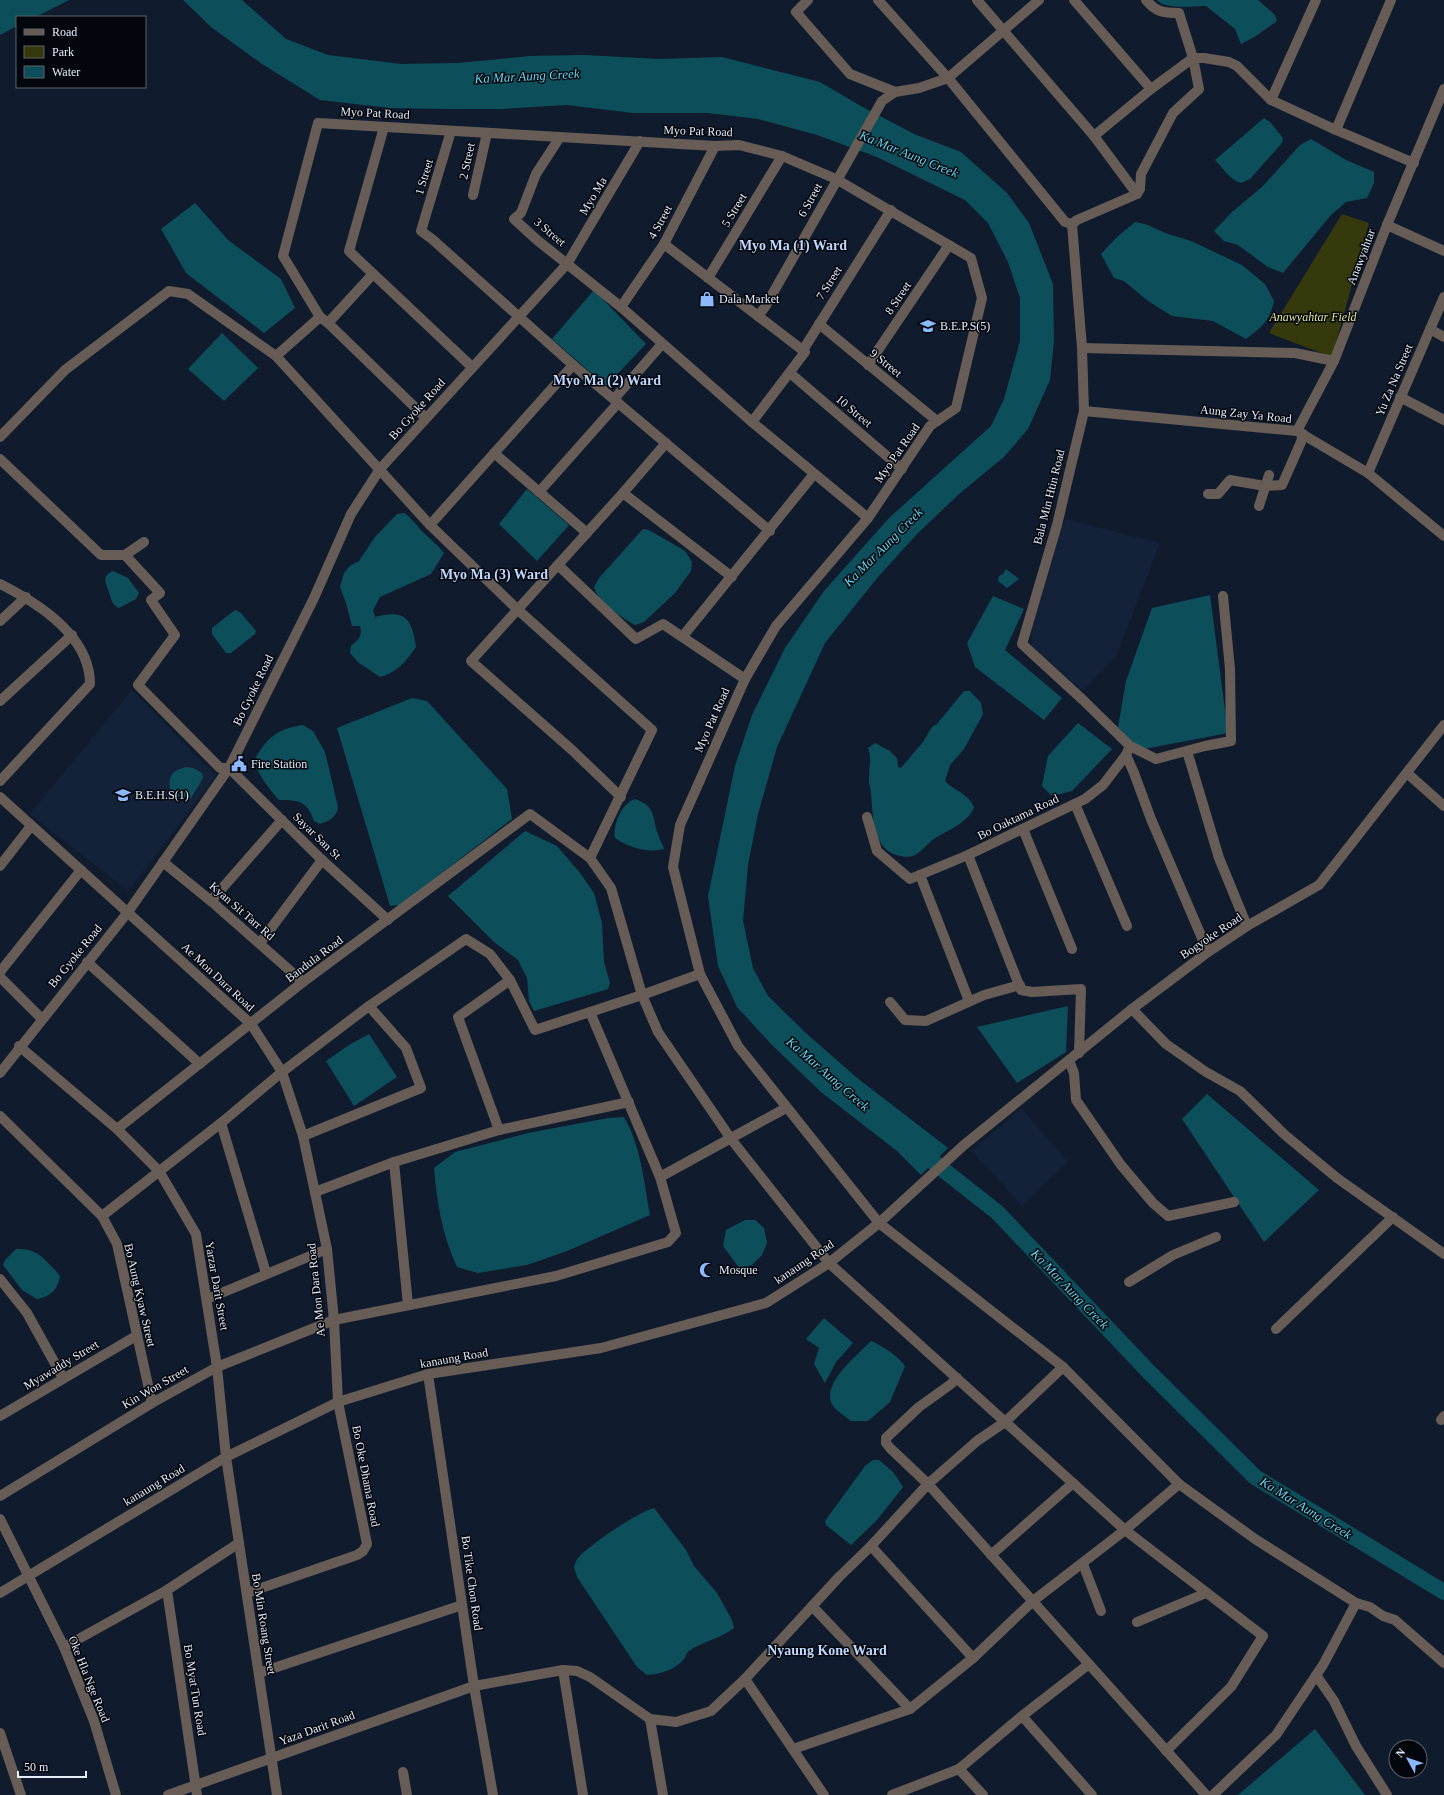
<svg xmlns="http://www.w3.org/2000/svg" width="1444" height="1795" viewBox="0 0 1444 1795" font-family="Georgia,serif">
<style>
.built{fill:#132239}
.green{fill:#36390c}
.water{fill:#0d4e5b}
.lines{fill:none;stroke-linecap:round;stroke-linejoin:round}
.river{stroke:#0d4e5b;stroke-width:16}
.minor{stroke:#675d56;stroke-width:10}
.labels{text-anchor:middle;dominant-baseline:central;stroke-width:3;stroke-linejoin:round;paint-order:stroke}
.street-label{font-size:12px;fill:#e5edf9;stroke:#03060d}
.poi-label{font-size:12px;fill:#e5edf9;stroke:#03060d;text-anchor:start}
.park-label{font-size:12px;font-style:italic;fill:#e0e992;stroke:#03060d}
.water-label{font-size:13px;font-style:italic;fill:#61d5ef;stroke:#03060d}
.quarter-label{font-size:14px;font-weight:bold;fill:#bed8fe;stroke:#03060d}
</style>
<rect width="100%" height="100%" fill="#101c2d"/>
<g class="built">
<polygon points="1065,519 1160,543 1116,656 1083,691 1032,646 1031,628"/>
<polygon points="132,690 216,776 128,891 30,814"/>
<polygon points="1021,1108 1068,1162 1022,1206 972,1151"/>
</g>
<polygon class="green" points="1342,214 1369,223 1332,357 1269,333"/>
<g class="water">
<polygon points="0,0 69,0 36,17 17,17 17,26 0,35"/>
<polygon points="183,0 242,0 286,39 328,55 401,64 458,63 530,56 584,55 659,59 722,57 820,82 859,105 914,134 961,152 1007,193 1029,223 1053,284 1054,341 1050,380 1028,429 1004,457 959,494 917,534 878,577 825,643 777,747 758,814 748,865 743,921 753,968 768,996 807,1034 856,1077 948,1148 921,1175 897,1151 821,1092 771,1044 737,1007 718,966 708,896 735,766 752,715 785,648 824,591 889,518 991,426 1004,399 1020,341 1020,298 1008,262 988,223 965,200 877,157 817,135 758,119 708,113 633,113 567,105 501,109 447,109 390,108 320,100 262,64 211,27"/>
<path d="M1157,0H1258L1275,15L1277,21L1256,36L1241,44L1235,29L1206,6C1193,6 1165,10 1157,0Z"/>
<path d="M1264,118L1270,122L1283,138L1282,143L1250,179L1241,183C1230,180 1223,168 1215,160Z"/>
<polygon points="1311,139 1346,160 1374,172 1374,183 1367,198 1346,202 1331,215 1283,273 1268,267 1238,245 1224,241 1214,231 1232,212 1262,187 1300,145"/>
<polygon points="195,203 228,240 281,279 295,308 264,333 186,273 161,229"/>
<path d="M1135,222L1145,224L1168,234L1191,241L1242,265L1265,284L1274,301C1269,322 1263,326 1246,339L1213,321L1172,316L1148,301L1124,281L1114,278L1101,254L1116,238Z"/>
<polygon points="594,290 646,344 606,386 552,339"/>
<polygon points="222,333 258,368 224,401 188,369"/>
<polygon points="527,489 569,525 537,561 499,524"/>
<path d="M404,513C413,519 417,527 425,534C432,541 438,545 444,553L431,574L380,597L373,610L375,617C405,609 412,618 416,647C405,662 398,672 380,677L359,663L350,653L351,646C358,640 363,636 360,626H352L346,603L340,587L344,573L350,566L359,561L375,537L397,514Z"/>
<path d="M643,529L649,530L685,551L692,562L691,571L675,593L644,622L635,625C621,617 599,603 594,587L599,578Z"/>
<polygon points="1006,569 1019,579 1007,588 998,581 999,576 1003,574"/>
<path d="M113,571L128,578L139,593L136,599L119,608C112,605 111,599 109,592C106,583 101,576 113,571Z"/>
<polygon points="1210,595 1228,733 1139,750 1118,727 1126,681 1152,608"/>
<polygon points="993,596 1024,609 1005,650 1062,698 1044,720 975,667 967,643"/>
<polygon points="235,610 241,613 256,631 255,634 231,653 226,653 212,634 212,628"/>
<path d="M964,691H970L981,703L983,714L964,749L950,765L945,781C953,790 969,794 974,807C967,826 944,830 930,842C917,854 915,860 896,855C872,847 873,814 871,793C871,788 868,783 869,779C869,767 872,759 868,748L875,743L890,751L897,758L898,767L901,768L923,742L932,727L937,724Z"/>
<polygon points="412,698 427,701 507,789 512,819 400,905 390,906 337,728"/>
<polygon points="1078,723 1112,749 1072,791 1052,796 1042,786 1048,756"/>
<path d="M303,725L313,731L325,752L338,807C337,817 329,821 320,824L314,821C307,801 299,800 279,800C269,789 259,776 254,761C266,738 277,729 303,725Z"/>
<path d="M186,767L193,768L202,773L203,778L191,798L177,796L170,789C168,775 172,771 186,767Z"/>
<path d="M635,799C658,807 651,818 659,837C660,841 663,845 664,849C647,853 630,848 615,838C613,824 621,804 635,799Z"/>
<polygon points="525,831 557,846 580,873 594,893 602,923 604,962 610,983 608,989 534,1011 529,1001 527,978 518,960 494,942 448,896"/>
<polygon points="1068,1006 1066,1052 1017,1083 977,1027"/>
<polygon points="369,1034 397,1077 354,1106 326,1061 349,1045"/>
<polygon points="1207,1094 1319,1190 1264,1242 1182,1119"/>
<path d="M624,1117C641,1146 644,1182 650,1215L567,1251L527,1265L478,1273L457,1267C442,1234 437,1204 434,1168L455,1152L528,1133L608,1118Z"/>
<polygon points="745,1220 755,1220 764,1228 767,1243 762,1255 752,1265 740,1269 723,1246 726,1230"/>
<path d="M16,1249C34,1248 41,1255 52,1267C55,1270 58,1272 60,1277C57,1290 50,1297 37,1299L22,1290L3,1265L5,1260Z"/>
<polygon points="824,1318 853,1343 836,1362 825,1383 814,1364 819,1348 806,1339"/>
<path d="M871,1341C884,1347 896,1354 905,1366L890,1402L868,1421H851C846,1417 835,1410 832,1404C821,1383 859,1354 871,1341Z"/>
<polygon points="873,1460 879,1460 893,1472 903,1487 877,1520 851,1545 826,1525 825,1521 865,1466"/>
<path d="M654,1508L686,1550L694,1566L717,1593L732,1620L734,1628C720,1639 703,1641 689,1651C686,1653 686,1656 684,1659C675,1670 660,1674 647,1675L637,1667L577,1577L574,1567C575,1564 576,1560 578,1558C589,1545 638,1512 654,1508Z"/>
<polygon points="1315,1729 1365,1795 1238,1795"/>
</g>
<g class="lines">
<polyline class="river" points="918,1150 997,1212 1149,1372 1255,1477 1444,1592"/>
<g class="minor">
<polyline points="808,0 796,12 850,74 895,92 919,88 948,78 1039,0"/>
<path d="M878,0L948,78L1065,222L1072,224L1077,220L1137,194L1140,189L1141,174L1173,113L1199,89L1193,58L1179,13C1163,13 1156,12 1146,0"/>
<polyline points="977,0 1094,136 1137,194"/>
<polyline points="1074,0 1151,89"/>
<polyline points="1271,100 1316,0"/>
<polyline points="384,127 349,251 472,367"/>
<polyline points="1336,130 1391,0"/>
<polyline points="451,131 421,231 432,239 573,365 770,531"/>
<polyline points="1094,136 1151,89 1193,58 1204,58 1229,62 1237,66 1271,100 1336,130 1414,163"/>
<polyline points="560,137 536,174 521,213 514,219 537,240 621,307 752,422 868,518"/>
<polyline points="473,195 487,133"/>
<polyline points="1072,224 1082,348 1084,411 1057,525 1022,644 1083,700 1130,746 1126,755 1103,785 1085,799 968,855 1021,990 1032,992 1081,989 1079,1053"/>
<polyline points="1387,225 1444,251"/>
<polyline points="664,244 805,352 752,422"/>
<polyline points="708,278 782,156"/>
<polyline points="621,307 664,244 715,146"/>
<polyline points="758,316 765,307 882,101 895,92"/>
<polyline points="328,323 373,274"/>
<polyline points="819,324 937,421"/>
<polyline points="1430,329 1444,337"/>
<polyline points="1082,348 1295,353 1334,361"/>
<polyline points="803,350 891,210"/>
<polyline points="276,356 320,317"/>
<polyline points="868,365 949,245"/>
<polyline points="790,373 902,469"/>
<polyline points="1400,397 1444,420"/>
<polyline points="614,399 662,344"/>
<polyline points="1084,411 1297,431 1368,473 1444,536"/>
<polyline points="426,418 328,323 320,317 283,256 318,123 715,146 739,145 782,156 836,179 971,258 982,298 956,408 930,426 868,518 776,626 745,679 680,825 673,867 700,974 738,1046 879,1223 1063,1367 1179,1484 1255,1539 1356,1603 1323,1665 1276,1735 1213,1795"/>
<polyline points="1297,431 1334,361 1387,225 1444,89"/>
<polyline points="0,437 65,370 169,291 188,294 276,356 430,525 517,609 652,730 590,858"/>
<polyline points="494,453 587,533"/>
<polyline points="0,459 101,555 125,555 144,542"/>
<polyline points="1368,473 1444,297"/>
<polyline points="539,492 618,403"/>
<polyline points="623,493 732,577"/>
<polyline points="1208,494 1218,494 1230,480 1265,486 1282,485 1301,442 1303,434"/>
<polyline points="1259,506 1269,475"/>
<polyline points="430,525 573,365"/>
<polyline points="125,555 160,593 151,600 175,635 138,685 220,768 229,768 322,860 388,920"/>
<polyline points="558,565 636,639 663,624 745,679"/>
<path d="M0,584C38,603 90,636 90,684L0,781"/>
<polyline points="0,621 26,597"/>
<polyline points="683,636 814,474"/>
<polyline points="0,701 72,635"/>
<polyline points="1130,746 1156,759 1205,746 1231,741 1230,669 1223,596"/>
<polyline points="1187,751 1219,858 1247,926"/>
<polyline points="1126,755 1134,773 1151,819 1208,952"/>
<polyline points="1407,773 1444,806"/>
<polyline points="0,797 251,1024 282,1072 303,1136 327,1249 334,1320 338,1402 367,1544 363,1551 357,1555 247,1593"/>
<polyline points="621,797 572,750 471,661 623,493 666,443"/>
<polyline points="1075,804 1127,926"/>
<polyline points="867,817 877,851 910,879 968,855"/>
<polyline points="1023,829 1072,949"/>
<polyline points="163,862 211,901 303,982"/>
<polyline points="0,866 31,826"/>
<polyline points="920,875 969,1001"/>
<polyline points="211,901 282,820"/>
<polyline points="260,943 322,860"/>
<polyline points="87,962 200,1064"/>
<polyline points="0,972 81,870"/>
<polyline points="0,977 42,1019"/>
<polyline points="890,1002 905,1020 926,1021 984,995 1020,985"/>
<polyline points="1132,1009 1166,1044 1206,1072 1240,1091 1285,1135 1337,1178 1444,1254"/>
<polyline points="19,1046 117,1129 159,1171 196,1234 217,1367 226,1457 277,1795"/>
<polyline points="1069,1061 1074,1073 1076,1100 1121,1165 1153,1203 1168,1216 1234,1202"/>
<polyline points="0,1073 128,912 229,768 314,598 351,514 380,469 567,264 640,141"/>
<polyline points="0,1116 102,1216 117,1244 152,1403"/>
<polyline points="221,1123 266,1273"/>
<polyline points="117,1129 303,982 530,814 590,858 611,888 642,995 658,1032 731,1139 829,1263 1125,1530 1263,1636 1231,1687 1166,1751"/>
<polyline points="499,1130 458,1017 510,980"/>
<polyline points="303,1136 421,1088 406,1048 369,1006"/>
<polyline points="394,1162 408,1305"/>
<polyline points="660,1177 786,1108"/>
<polyline points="315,1192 394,1162 499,1130 629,1102"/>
<polyline points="102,1216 221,1123 282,1072 369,1006 466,939 490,954 510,980 535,1030 642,995 700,974"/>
<polyline points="0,1279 27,1313 63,1378"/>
<polyline points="1129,1282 1173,1255 1216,1237"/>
<polyline points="207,1299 327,1249"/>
<polyline points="1276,1329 1393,1217"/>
<polyline points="428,1374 474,1686 493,1795"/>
<polyline points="957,1378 951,1384 919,1407 886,1438 886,1443 890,1448 928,1484 1206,1795"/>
<polyline points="0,1416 136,1336"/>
<polyline points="1441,1420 1444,1416"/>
<polyline points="0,1496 152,1403 217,1367 334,1320 556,1276 668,1242 676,1233 660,1177 590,1012"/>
<polyline points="0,1519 64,1647 94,1721 116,1795"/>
<polyline points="871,1546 973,1658"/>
<polyline points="991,1555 1073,1483"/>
<polyline points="1083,1564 1101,1611"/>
<polyline points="167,1590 197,1795"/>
<polyline points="0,1593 226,1457 338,1402 428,1374 601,1348 766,1303 829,1263 879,1223 964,1145 1132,1009 1208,952 1247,926 1319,885 1444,725"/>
<polyline points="1356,1603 1370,1607 1383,1616 1395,1620 1444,1663"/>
<polyline points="812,1606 910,1709"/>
<polyline points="1137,1622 1206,1593"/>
<polyline points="64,1647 167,1590 239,1543"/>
<polyline points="563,1670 583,1795"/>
<polyline points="259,1673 462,1605"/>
<polyline points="1316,1675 1334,1701 1356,1746 1387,1795"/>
<polyline points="745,1679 824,1795"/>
<polyline points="1022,1716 1092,1795"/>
<polyline points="650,1719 663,1795"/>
<polyline points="0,1733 21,1795"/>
<polyline points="793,1749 910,1709 973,1658 1033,1601 1125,1530 1179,1484"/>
<polyline points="959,1769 983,1795"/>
<polyline points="403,1772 407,1795"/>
<polyline points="168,1795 474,1686 563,1670 577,1671 590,1677 650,1719 676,1722 711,1711 745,1679 839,1577 871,1546 928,1484 977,1441 1005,1422 1063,1367"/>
<polyline points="892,1795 959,1769 1022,1716 1089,1664"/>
</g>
</g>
<defs>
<symbol id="shop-bare" viewBox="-9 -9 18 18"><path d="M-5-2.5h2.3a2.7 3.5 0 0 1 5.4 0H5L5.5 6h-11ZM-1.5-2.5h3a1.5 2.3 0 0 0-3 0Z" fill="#8cb9fc" stroke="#03060d" stroke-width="2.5" paint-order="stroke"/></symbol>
<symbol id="school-bare" viewBox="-9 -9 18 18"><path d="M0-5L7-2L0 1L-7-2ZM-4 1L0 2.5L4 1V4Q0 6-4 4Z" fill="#8cb9fc" stroke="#03060d" stroke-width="2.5" paint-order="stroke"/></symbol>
<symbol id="civic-bare" viewBox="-9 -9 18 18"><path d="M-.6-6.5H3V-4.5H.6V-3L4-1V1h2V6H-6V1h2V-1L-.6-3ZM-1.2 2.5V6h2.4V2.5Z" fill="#8cb9fc" stroke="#03060d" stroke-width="2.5" paint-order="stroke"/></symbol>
<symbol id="mosque-bare" viewBox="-9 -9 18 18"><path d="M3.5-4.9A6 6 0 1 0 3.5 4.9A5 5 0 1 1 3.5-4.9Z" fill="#8cb9fc" stroke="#03060d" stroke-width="2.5" paint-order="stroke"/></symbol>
</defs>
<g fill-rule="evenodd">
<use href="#shop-bare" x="696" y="288" width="22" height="22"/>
<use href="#school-bare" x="917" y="315" width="22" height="22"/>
<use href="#civic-bare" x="228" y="753" width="22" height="22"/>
<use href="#school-bare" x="112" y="784" width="22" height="22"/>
<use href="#mosque-bare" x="696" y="1259" width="22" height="22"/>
</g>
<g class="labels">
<g class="street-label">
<text transform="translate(375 113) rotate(3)">Myo Pat Road</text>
<text transform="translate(698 131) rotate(2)">Myo Pat Road</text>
<text transform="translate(467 161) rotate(-78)">2 Street</text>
<text transform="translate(424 177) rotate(-73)">1 Street</text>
<text transform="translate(593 196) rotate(-59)">Myo Ma</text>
<text transform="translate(810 200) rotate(-61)">6 Street</text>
<text transform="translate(734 210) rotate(-59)">5 Street</text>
<text transform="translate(660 222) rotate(-61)">4 Street</text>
<text transform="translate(550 232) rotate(40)">3 Street</text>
<text transform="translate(1361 257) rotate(-69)">Anawyahtar</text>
<text transform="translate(829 283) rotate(-58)">7 Street</text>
<text transform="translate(898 298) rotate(-56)">8 Street</text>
<text transform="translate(886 363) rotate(39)">9 Street</text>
<text transform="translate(1394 380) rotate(-67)">Yu Za Na Street</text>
<text transform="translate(417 409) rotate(-48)">Bo Gyoke Road</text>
<text transform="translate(854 411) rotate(40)">10 Street</text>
<text transform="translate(1246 414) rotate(6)">Aung Zay Ya Road</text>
<text transform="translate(897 453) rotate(-55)">Myo Pat Road</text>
<text transform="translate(1049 497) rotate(-76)">Bala Min Htin Road</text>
<text transform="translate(253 690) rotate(-64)">Bo Gyoke Road</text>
<text transform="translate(712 720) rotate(-66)">Myo Pat Road</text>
<text transform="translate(1018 817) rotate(-26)">Bo Oaktama Road</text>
<text transform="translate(317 836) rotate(44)">Sayar San St</text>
<text transform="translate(242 911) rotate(41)">Kyan Sit Tarr Rd</text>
<text transform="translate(1211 936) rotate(-34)">Bogyoke Road</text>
<text transform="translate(75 956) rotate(-51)">Bo Gyoke Road</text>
<text transform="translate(314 959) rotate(-37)">Bandula Road</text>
<text transform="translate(218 977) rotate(43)">Ae Mon Dara Road</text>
<text transform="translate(804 1262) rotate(-34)">kanaung Road</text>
<text transform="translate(217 1286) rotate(80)">Yarzar Darit Street</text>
<text transform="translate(316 1290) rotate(-96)">Ae Mon Dara Road</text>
<text transform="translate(140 1295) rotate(77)">Bo Aung Kyaw Street</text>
<text transform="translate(454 1358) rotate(-10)">kanaung Road</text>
<text transform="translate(61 1365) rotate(-31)">Myawaddy Street</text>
<text transform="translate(155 1387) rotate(-30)">Kin Won Street</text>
<text transform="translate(366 1476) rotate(79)">Bo Oke Dhama Road</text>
<text transform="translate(154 1485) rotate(-31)">kanaung Road</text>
<text transform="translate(472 1583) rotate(82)">Bo Tike Chon Road</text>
<text transform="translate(264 1624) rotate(81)">Bo Min Roang Street</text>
<text transform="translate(89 1679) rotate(68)">Oke Hla Nge Road</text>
<text transform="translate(195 1690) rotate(81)">Bo Myat Tun Road</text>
<text transform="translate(317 1728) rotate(-20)">Yaza Darit Road</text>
</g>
<g class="poi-label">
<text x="719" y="299">Dala Market</text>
<text x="940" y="326">B.E.P.S(5)</text>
<text x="251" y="764">Fire Station</text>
<text x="135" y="795">B.E.H.S(1)</text>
<text x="719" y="1270">Mosque</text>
</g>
<g class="park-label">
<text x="1313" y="317">Anawyahtar Field</text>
</g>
<g class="water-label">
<text transform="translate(527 76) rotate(-3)">Ka Mar Aung Creek</text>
<text transform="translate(909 154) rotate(22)">Ka Mar Aung Creek</text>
<text transform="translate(883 547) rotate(-45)">Ka Mar Aung Creek</text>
<text transform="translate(828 1074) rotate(41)">Ka Mar Aung Creek</text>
<text transform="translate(1070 1289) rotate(46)">Ka Mar Aung Creek</text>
<text transform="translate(1306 1508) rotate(32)">Ka Mar Aung Creek</text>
</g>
<g class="quarter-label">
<text x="793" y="245">Myo Ma (1) Ward</text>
<text x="607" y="380">Myo Ma (2) Ward</text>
<text x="494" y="574">Myo Ma (3) Ward</text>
<text x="827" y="1650">Nyaung Kone Ward</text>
</g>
</g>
<rect x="16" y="16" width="130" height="72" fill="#03060d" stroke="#5d626b"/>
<rect x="24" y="29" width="20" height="6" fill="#675d56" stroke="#5d626b"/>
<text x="52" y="36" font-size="12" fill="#e5edf9">Road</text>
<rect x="24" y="46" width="20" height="12" fill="#36390c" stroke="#5d626b"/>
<text x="52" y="56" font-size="12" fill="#e5edf9">Park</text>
<rect x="24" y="66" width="20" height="12" fill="#0d4e5b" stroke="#5d626b"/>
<text x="52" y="76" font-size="12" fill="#e5edf9">Water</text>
<g transform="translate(1408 1759) rotate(310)"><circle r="19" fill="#03060d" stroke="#5d626b"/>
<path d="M0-3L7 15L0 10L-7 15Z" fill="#8cb9fc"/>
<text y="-6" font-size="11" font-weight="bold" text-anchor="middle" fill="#e5edf9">N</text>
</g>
<path d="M18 1771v6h68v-6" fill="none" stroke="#e5edf9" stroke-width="2"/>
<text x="24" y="1771" font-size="12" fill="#e5edf9" stroke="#03060d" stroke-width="3" paint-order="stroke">50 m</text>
</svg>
